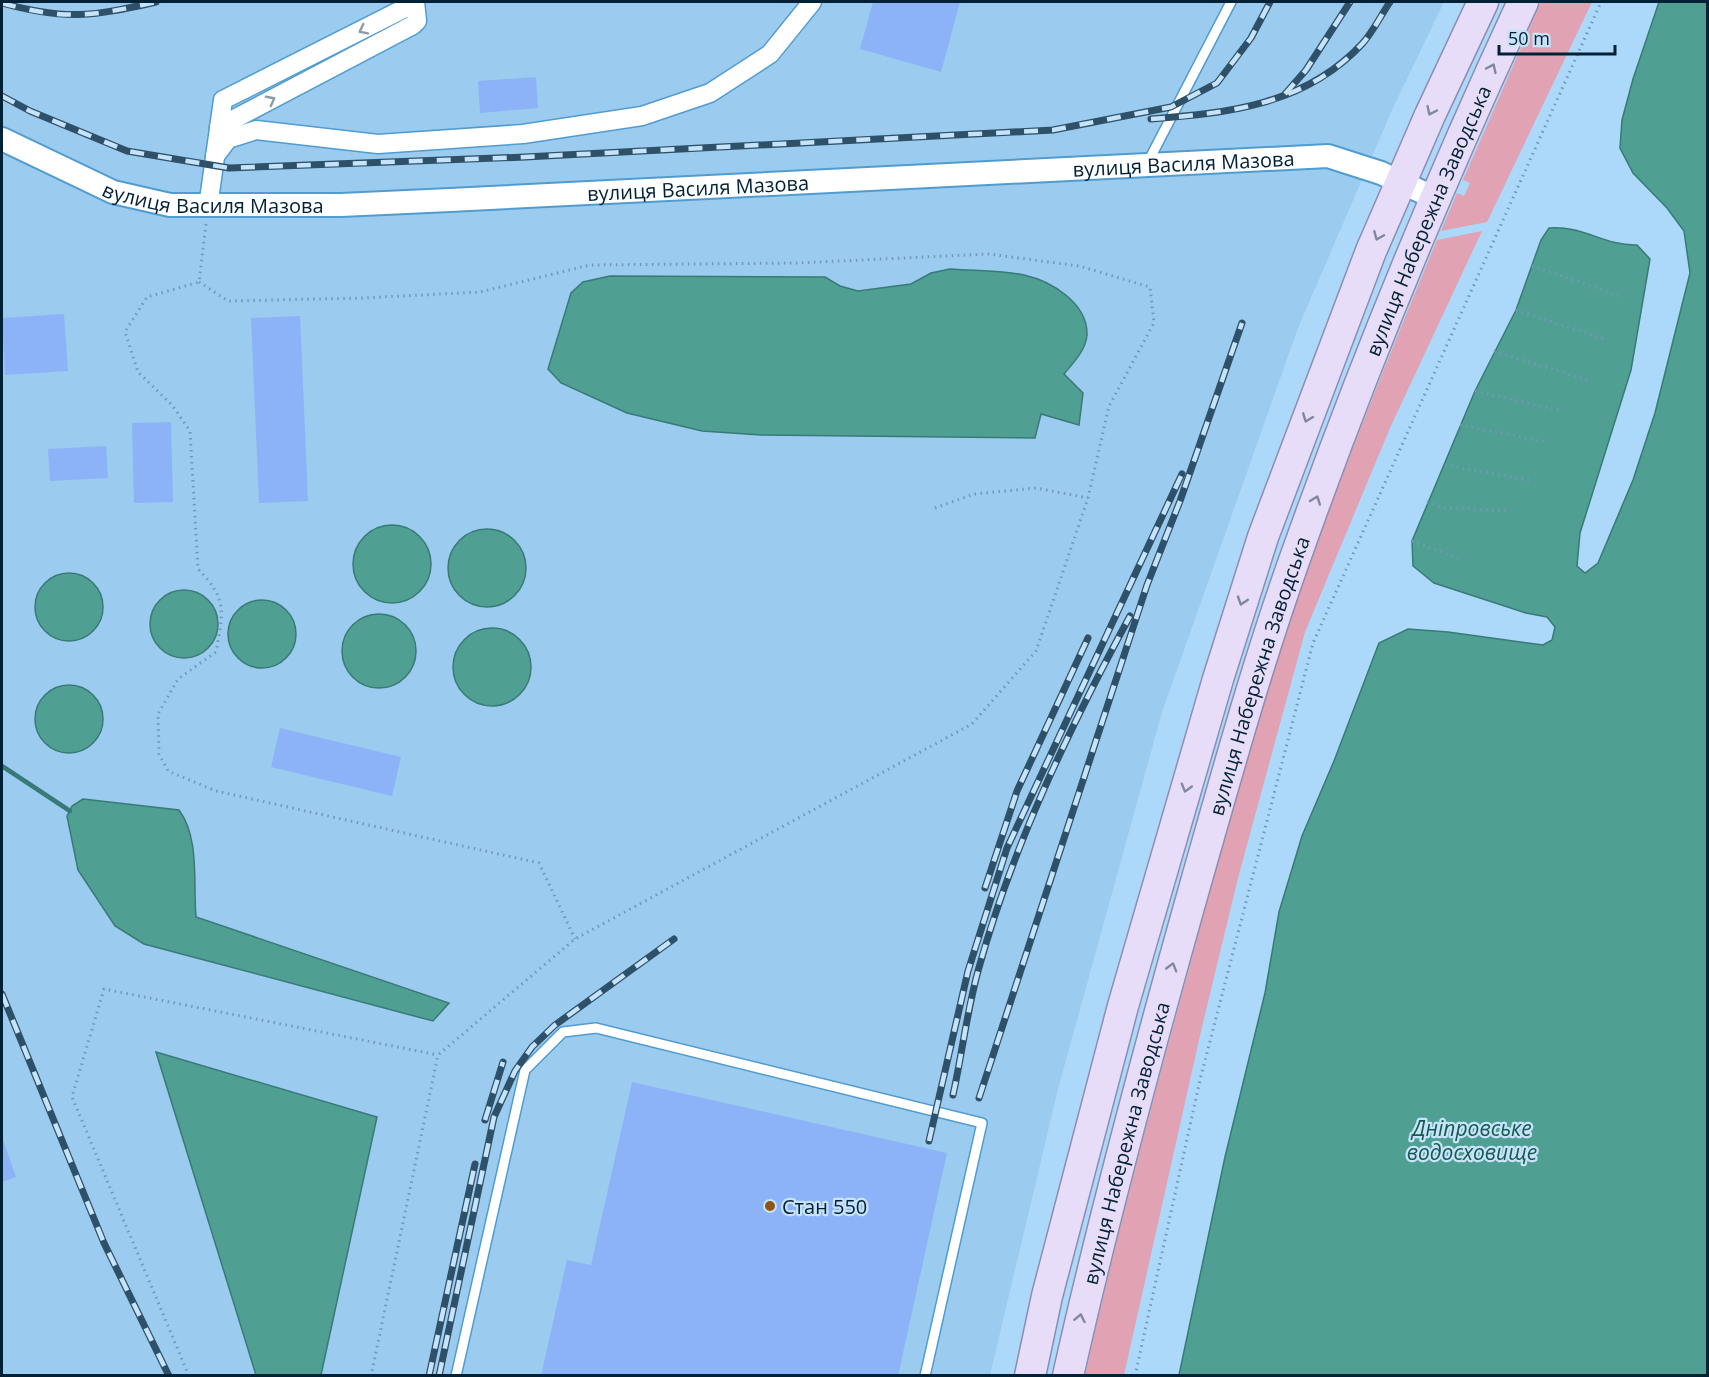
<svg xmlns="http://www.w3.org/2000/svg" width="1709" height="1377" viewBox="0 0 1709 1377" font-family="'Open Sans',sans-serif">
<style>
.built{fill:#9bcbee}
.green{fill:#e1a2b3}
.water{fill:#4fa093;stroke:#387a77;stroke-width:1.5}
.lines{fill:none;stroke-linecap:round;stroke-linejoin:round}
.stream{stroke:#387a77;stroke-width:4.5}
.building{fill:#8cb3f8}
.service-casing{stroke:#509cd1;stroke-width:12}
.minor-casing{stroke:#509cd1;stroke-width:21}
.tertiary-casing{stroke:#509cd1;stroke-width:26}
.primary-casing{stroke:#8c8db2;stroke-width:33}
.path{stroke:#7199b7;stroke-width:3;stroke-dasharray:1.5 4.5;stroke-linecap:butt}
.service{stroke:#fff;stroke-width:9}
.minor{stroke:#fff;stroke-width:18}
.tertiary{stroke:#fff;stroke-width:22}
.primary{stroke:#e7ddf8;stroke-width:30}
.rail-casing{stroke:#2e5169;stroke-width:7}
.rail{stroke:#c6e3fa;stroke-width:4.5;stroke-dasharray:14;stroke-linecap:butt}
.oneway{stroke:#8d9ba5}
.oneway2{stroke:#8088a1}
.poi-dot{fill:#8f5413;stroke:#c6e3fa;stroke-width:2}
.labels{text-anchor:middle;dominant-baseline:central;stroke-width:4.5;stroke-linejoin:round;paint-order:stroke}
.street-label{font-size:20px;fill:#012136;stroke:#c6e3fa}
.poi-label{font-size:20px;fill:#012136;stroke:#c6e3fa;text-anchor:start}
.water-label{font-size:21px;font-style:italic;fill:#165a50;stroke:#c6e3fa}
</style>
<rect width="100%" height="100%" fill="#acd8fa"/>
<polygon class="built" points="2,2 1444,2 1392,110 1298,328 1162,712 1058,1089 990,1375 2,1376"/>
<g class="green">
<polygon points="1541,2 1592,2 1487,222 1441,231 1457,193 1464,196 1470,183 1463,180"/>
<path d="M1482,231L1390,428L1305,632L1238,878L1201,1031L1124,1375L1085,1376C1116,1235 1154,1097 1192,958C1216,870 1237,780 1265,693C1315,539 1375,389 1437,240Z"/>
</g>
<g class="water">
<path d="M1659,2H1708L1707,1375H1179L1225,1157L1265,993L1279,912L1302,836L1334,761L1379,643L1408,629L1448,632L1543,645L1552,640L1555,627L1547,617L1526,613L1434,583L1413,566L1412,541L1475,391L1516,310L1541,240L1549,228C1583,225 1604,246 1637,245L1650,259L1631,370L1580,533L1577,566L1585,573L1598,563L1633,480L1655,413L1690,273L1684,231L1667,208L1633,173L1620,148L1622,120L1633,79Z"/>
<path d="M950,269C974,271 1001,270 1024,275C1051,281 1088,303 1087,335C1086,350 1073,363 1064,374L1083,393L1079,425L1041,414L1035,438L761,435L702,431L627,413L561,383L548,369L571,293L583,282L610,276L825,277L840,286L858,291L911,284L931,273Z"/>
<circle cx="392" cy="564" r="39"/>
<circle cx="487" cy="568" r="39"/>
<circle cx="69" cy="607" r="34"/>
<circle cx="184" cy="624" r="34"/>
<circle cx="262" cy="634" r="34"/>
<circle cx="379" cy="651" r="37"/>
<circle cx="492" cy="667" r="39"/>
<circle cx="69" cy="719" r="34"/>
<path d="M83,799L179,810C200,838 193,884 196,917L449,1003L433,1021L144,944L115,926L78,870L67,816L72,806Z"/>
<polygon points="156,1052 377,1117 321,1375 256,1375"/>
</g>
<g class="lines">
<polyline class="stream" points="2,766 70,811"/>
</g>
<g class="building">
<polygon points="873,2 960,2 941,72 860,49"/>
<polygon points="536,77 538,108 480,113 478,81"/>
<polygon points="64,314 68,371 5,375 2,318"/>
<polygon points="300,316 308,501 259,503 251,318"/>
<polygon points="171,422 173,502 134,503 132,423"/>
<polygon points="106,446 108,478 50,481 48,449"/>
<polygon points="280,728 401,757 392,796 271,767"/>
<polygon points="632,1082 947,1153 898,1376 541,1376 567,1260 591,1265"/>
<polygon points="3,1140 16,1177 2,1182 2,1141"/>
</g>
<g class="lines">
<defs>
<g id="service">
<polyline points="1148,162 1231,2"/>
<polyline points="456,1376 525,1070 563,1032 596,1028 982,1123 925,1376"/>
</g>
<g id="minor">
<polyline points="219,127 413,25 417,21 415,2"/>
<polyline points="215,156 228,139 256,130 378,144 523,134 642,116 710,93 770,54 812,2"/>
<polyline points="208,207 223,100 415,3"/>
</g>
<g id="tertiary">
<path id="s1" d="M2,139L113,192L170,205H341L450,200L1328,156L1381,173L1435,198"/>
</g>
<g id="primary">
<polyline points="1030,1376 1047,1296 1123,1006 1218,679 1263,537 1371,251 1430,115 1483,2"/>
<path id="s2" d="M1068,1376C1105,1210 1150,1045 1196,882C1228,770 1259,657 1299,547C1365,362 1440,180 1523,2"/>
</g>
</defs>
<use href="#service" class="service-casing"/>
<use href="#minor" class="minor-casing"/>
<use href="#tertiary" class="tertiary-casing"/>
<use href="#primary" class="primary-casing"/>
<g class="path">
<path d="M206,224L199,282L147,297L125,332L138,372L172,405L190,431L198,569C228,599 223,613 216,652L178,679L158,714L159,754L168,771L216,791L539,863L575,939"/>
<polyline points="1532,266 1623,297"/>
<polyline points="199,282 228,301 363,298 480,292 590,265 797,263 989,254 1079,266 1150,287 1154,323 1109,406 1088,498 1036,651 972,724 575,939 438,1055 371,1376"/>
<polyline points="1516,310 1604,339"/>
<polyline points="1494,351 1587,380"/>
<polyline points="1475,391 1560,410"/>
<polyline points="1460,425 1545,442"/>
<polyline points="1445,465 1533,481"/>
<polyline points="1427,502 1442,507 1505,511"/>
<polyline points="935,508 974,494 1036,488 1088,498"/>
<polyline points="1412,541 1460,559"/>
<polyline points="189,1376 72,1097 104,989 438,1055"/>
<polyline points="1135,1376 1200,1080 1313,643 1601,2"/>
</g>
<use href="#service" class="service"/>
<use href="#minor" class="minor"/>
<use href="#tertiary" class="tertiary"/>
<use href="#primary" class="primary"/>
<defs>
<g id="rail">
<path d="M2,3C66,21 93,16 156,2"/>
<polyline points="1285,94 1306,70 1350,2"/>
<polyline points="2,96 30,111 127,151 229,168 525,157 1053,130 1171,107 1217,83 1251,38 1270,2"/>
<path d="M1151,119C1229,113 1305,105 1362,44C1373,32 1381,15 1390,2"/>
<polyline points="985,888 1017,791 1088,638"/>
<polyline points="2,994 104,1243 169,1376"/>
<path d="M953,1095C962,1054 967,1011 978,971C1012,847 1069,729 1130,616"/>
<polyline points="979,1098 1147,585 1180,501 1242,323"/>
<polyline points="485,1120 503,1062"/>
<polyline points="929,1141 968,971 1007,848 1182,474"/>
<polyline points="429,1376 475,1164"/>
<polyline points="439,1376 494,1117 515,1071 532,1047 555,1025 674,939"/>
</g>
</defs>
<use href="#rail" class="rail-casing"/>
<use href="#rail" class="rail"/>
</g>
<defs><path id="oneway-chevron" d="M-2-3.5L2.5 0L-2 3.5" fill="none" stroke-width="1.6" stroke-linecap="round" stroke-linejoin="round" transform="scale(1.5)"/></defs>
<g class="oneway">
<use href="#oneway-chevron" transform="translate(363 30) rotate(153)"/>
<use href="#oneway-chevron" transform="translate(271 100) rotate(-28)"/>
</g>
<g class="oneway2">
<use href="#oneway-chevron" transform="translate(1492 68) rotate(-65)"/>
<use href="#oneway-chevron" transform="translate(1431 111) rotate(115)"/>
<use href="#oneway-chevron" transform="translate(1378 236) rotate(113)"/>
<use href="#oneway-chevron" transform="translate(1307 418) rotate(111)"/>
<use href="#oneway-chevron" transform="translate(1316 500) rotate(-70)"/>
<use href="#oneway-chevron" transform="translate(1242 601) rotate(108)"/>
<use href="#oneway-chevron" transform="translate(1186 788) rotate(106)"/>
<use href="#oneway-chevron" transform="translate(1172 967) rotate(-74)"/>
<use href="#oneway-chevron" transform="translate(1080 1318) rotate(-78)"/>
</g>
<circle class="poi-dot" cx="770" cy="1206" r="6"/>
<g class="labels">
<g class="street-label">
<text stroke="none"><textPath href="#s1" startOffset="1196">вулиця Василя Мазова</textPath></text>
<text stroke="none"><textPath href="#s1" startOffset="710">вулиця Василя Мазова</textPath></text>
<text stroke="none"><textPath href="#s1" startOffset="224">вулиця Василя Мазова</textPath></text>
<text stroke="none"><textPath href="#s2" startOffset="1212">вулиця Набережна Заводська</textPath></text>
<text stroke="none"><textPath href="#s2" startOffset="726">вулиця Набережна Заводська</textPath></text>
<text stroke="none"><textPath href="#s2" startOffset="240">вулиця Набережна Заводська</textPath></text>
</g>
<g class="poi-label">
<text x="782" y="1206">Стан 550</text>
</g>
<g class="water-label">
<text x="1472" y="1128">Дніпровське<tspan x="1472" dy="24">водосховище</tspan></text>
</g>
</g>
<rect width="1709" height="1377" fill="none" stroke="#012136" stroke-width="6"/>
<path d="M1499 45v9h116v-9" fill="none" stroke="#012136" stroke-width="3"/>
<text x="1508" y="45" font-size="18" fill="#012136" stroke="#c6e3fa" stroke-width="4.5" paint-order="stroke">50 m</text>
</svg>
